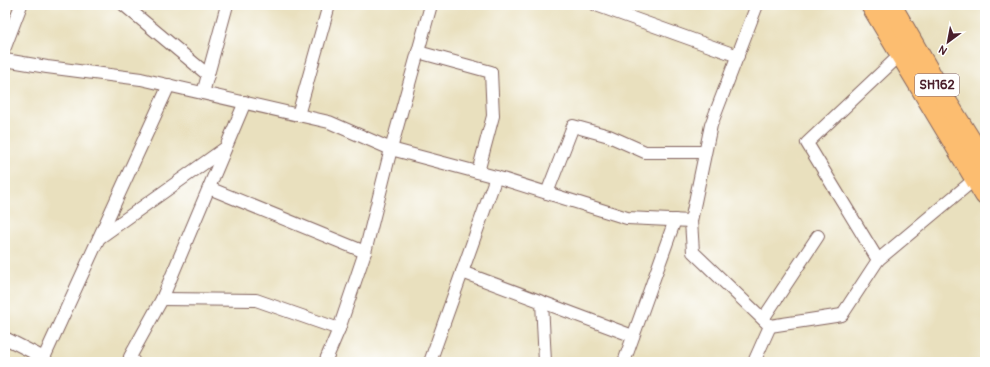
<svg xmlns="http://www.w3.org/2000/svg" width="990" height="367" viewBox="0 0 990 367" font-family="Pangolin,sans-serif">
<style>
.lines{fill:none;stroke-linecap:round;stroke-linejoin:round}
.minor-casing{stroke:#82635e;stroke-width:14}
.primary-casing{stroke:#82635e;stroke-width:22}
.minor{stroke:#fff;stroke-width:12}
.primary{stroke:#fcbd6f;stroke-width:20}
.labels{text-anchor:middle;dominant-baseline:central;stroke-width:4;stroke-linejoin:round;paint-order:stroke}
.shield{fill:#fff;stroke:#80626b;stroke-width:1}
.shield-label{font-size:13px;font-weight:bold;fill:#4a1f2b}
</style>
<rect width="100%" height="100%" fill="#fff"/>
<filter id="ink" filterUnits="userSpaceOnUse"><feTurbulence type="fractalNoise" baseFrequency=".025" numOctaves="2"/><feDisplacementMap in="SourceGraphic" scale="8" xChannelSelector="R" yChannelSelector="G"/><feConvolveMatrix kernelMatrix="1 2 1 2 8 2 1 2 1" color-interpolation-filters="sRGB"/></filter>
<filter id="wash" filterUnits="userSpaceOnUse"><feTurbulence type="fractalNoise" baseFrequency=".012" numOctaves="4" result="noise"/><feDisplacementMap in="SourceGraphic" scale="16" xChannelSelector="R" yChannelSelector="G"/><feGaussianBlur stdDeviation="0.9" result="paint"/><feColorMatrix in="noise" values="0 0 0 0 0 0 0 0 0 0 0 0 0 0 0 0 0 1.4 0 .05"/><feComposite in="paint" operator="in"/></filter>
<g filter="url(#wash)">
<rect width="100%" height="100%" fill="#e9e0be"/>
</g>
<g filter="url(#ink)">
<g class="lines">
<defs>
<g id="minor">
<polyline points="124,5 208,75"/>
<polyline points="596,5 738,56"/>
<polyline points="5,47 21,5"/>
<polyline points="418,52 491,72 493,116 478,172"/>
<polyline points="5,60 47,67 141,79 329,122 391,149 496,177 627,218 691,221 711,125 757,5"/>
<polyline points="203,93 227,5"/>
<polyline points="298,115 329,5"/>
<polyline points="209,188 365,252"/>
<polyline points="547,193 573,126 609,136 645,152 705,152"/>
<polyline points="691,221 693,252 770,326 754,362"/>
<polyline points="99,238 224,149"/>
<polyline points="878,260 807,143 900,55"/>
<polyline points="462,272 633,336"/>
<polyline points="162,299 256,300 339,329"/>
<polyline points="542,302 545,362"/>
<polyline points="763,319 818,236"/>
<polyline points="770,326 842,315 878,260 975,179"/>
<polyline points="5,338 44,358"/>
<polyline points="42,362 169,85"/>
<polyline points="134,362 130,357 162,299 245,102"/>
<polyline points="325,362 339,329 365,252 391,149 431,5"/>
<polyline points="430,362 496,177"/>
<polyline points="624,362 675,220"/>
</g>
<g id="primary">
<polyline points="871,5 985,195"/>
<polyline points="891,5 945,99 985,163"/>
</g>
</defs>
<use href="#minor" class="minor-casing"/>
<use href="#primary" class="primary-casing"/>
<use href="#minor" class="minor"/>
<use href="#primary" class="primary"/>
</g>
</g>
<g class="labels">
<rect class="shield" x="915" y="74" width="44" height="22" rx="3"/>
<g class="shield-label">
<text x="937" y="85">SH162</text>
</g>
</g>
<rect width="990" height="367" fill="none" stroke="#fff" stroke-width="20"/>
<g transform="translate(948 42) rotate(212)" stroke="#ffffff" stroke-width="3" paint-order="stroke">
<path d="M0-3L7 15L0 10L-7 15Z" fill="#4a1f2b"/>
<text y="-6" font-size="11" font-weight="bold" text-anchor="middle" fill="#4a1f2b">N</text>
</g>
</svg>
